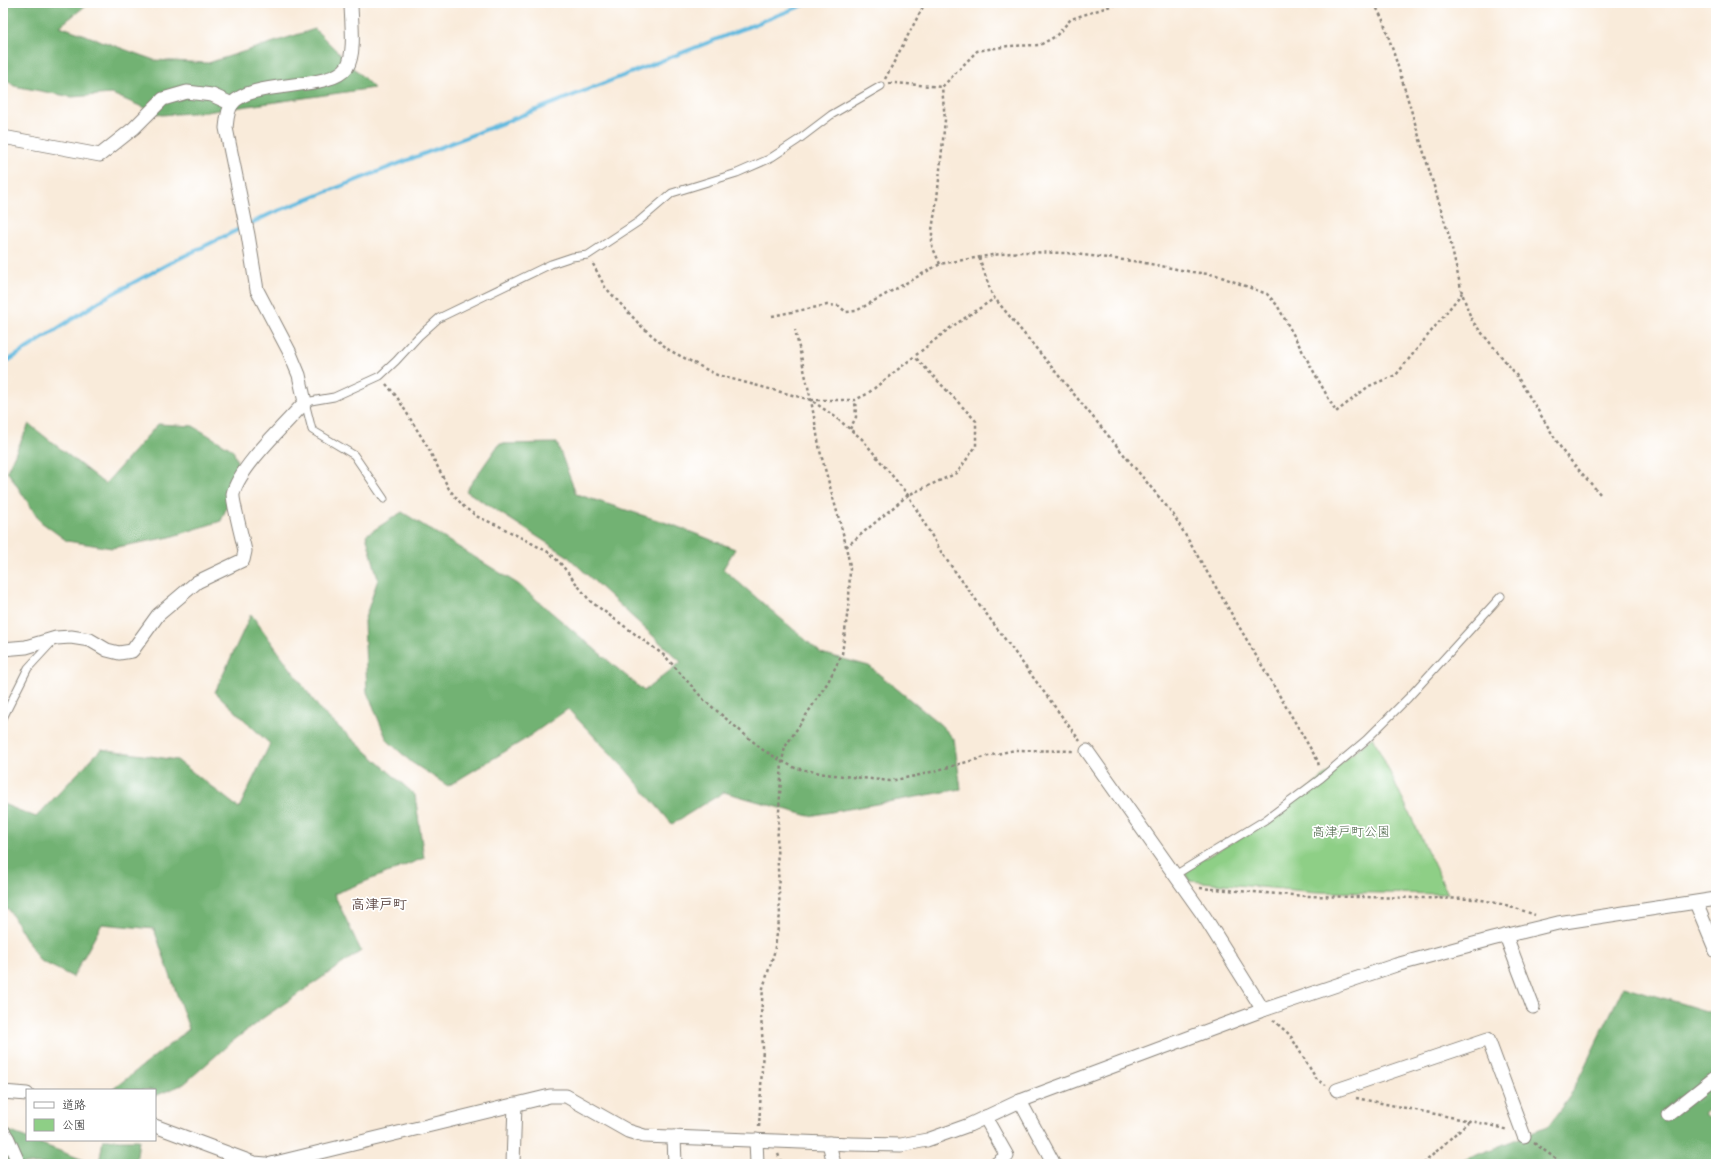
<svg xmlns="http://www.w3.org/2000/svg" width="1719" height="1167" viewBox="0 0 1719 1167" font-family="'Comic Neue','Klee One',sans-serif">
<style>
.green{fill:#8ecf86;stroke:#557651}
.forest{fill:#72b273;stroke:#476748}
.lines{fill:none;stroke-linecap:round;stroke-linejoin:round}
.stream{stroke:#62badf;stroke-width:4}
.lane-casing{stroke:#8a847b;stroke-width:9}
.street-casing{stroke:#8a847b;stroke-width:15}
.path{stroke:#8a847b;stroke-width:2.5;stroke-dasharray:3 3;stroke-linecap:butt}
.lane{stroke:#fff;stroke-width:7}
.street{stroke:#fff;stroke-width:13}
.labels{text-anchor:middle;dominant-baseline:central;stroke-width:3.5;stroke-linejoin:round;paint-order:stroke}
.park-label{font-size:13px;fill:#4a6446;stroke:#fff}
.neighbourhood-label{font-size:14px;font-weight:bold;fill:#5e4945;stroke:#fff}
</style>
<rect width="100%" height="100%" fill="#fff"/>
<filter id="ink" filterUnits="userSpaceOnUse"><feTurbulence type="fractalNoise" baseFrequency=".025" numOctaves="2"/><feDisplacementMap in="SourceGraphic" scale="8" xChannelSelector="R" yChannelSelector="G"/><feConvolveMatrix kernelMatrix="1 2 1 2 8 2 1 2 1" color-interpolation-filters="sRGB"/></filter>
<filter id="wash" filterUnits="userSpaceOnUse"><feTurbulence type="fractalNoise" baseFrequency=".012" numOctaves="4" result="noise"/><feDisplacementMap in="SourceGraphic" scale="16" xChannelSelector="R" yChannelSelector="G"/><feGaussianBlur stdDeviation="0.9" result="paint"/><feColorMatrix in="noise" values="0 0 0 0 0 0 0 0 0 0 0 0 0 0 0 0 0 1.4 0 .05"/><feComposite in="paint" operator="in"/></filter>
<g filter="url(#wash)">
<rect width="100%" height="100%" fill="#f9ebda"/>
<polygon class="green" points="1373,737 1448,894 1317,892 1190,881 1184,870 1266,823"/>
<g class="forest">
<polygon points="3,3 89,3 60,26 154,60 208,63 315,29 374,88 206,112 161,115 112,94 72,97 14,86 3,77"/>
<polygon points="29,424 105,484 158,424 193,426 233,450 241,473 221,521 170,537 112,548 67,541 41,522 7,471"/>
<polygon points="557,443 576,494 673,525 735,549 723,569 821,653 869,666 941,725 954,739 961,789 809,816 724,792 672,824 626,770 568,709 524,740 448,786 411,762 387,740 367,692 364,621 378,579 366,535 402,512 518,584 644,691 681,662 566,555 466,491 499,444"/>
<polygon points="251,614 322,712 415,795 424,858 334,894 361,951 263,1018 229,1044 184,1084 155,1096 155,1090 112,1090 189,1029 154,929 102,924 73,977 39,960 9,910 3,908 3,804 36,817 101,749 177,760 239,808 270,744 215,692"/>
<polygon points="1624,986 1716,1014 1716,1098 1704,1115 1716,1122 1716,1164 1454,1164 1547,1127 1570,1096"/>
<polygon points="3,1129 27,1138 27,1140 31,1140 94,1164 3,1164"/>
<polygon points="103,1140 139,1140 136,1163 139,1164 99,1164"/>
</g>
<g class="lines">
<polyline class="stream" points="3,364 103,299 170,263 270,214 809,3"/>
</g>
</g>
<g filter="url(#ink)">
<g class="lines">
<defs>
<g id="lane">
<polyline points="384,499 354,455 312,430 305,402 334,397 380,376 396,361 419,336 439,318 551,264 572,257 588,255 638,222 672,193 737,173 769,159 798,140 831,115 881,86"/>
<polyline points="3,718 28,668 53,641"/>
<polyline points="1175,875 1265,820 1320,779 1366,740 1408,698 1501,596"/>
</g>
<g id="street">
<polyline points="3,137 100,155 134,128 163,99 187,92 212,95 232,104"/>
<path d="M3,649L26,647L56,638L71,637L90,640L107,650L119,653L132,651L158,615L197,582L243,560L245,551C243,541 232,500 233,494C239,467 286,424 305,402L299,375L289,351L257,290L248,235L226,128C227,120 227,111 232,104C251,79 330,92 347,67C356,52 351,20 351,3"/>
<polyline points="1087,751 1204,916 1263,1010"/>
<polyline points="1696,903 1716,951"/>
<polyline points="1506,936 1533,1007"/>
<polyline points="1337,1090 1488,1039 1524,1136"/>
<polyline points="3,1092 27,1094"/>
<polyline points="1020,1101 1054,1164"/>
<polyline points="1668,1115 1716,1077"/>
<polyline points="985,1117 1007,1156 996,1164"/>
<polyline points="155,1126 254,1163 266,1164"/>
<polyline points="3,1131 8,1139 19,1164"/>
<polyline points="674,1137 675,1164"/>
<polyline points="756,1140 757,1164"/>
<polyline points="829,1143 834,1164"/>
<polyline points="271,1164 550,1096 566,1096 628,1131 644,1136 851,1144 901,1145 927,1140 969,1125 1020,1101 1263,1010 1396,965 1492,939 1558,923 1716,899"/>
<polyline points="513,1164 515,1104"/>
</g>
</defs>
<use href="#lane" class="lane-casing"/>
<use href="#street" class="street-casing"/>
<g class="path">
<polyline points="1374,3 1383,20 1396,60 1449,236 1462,293 1472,321 1515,373 1564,453 1601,495"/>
<polyline points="885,79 925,3"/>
<polyline points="889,84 894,83 942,87 977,51 1008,46 1040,45 1056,36 1071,19 1120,3"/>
<polyline points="979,257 992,295 1173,514 1309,746 1318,761 1319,768"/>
<polyline points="593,264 605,287 640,325 669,350 717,375 811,400 834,416 862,439 908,495 943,555 1080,741"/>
<polyline points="940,264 932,246 932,230 937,199 945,120 942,87"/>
<polyline points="772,316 827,305 839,306 846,312 856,311 940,264 992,255 1021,252 1067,253 1140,262 1192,272 1216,275 1267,294 1277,305 1336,412 1369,386 1396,375 1462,293"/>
<polyline points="386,384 397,397 427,446 449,489 464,507 478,517 499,526 550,553 561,564 590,601 665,656 704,700 763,750 782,761 795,768 825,774 890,781 920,775 992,755 1015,750 1075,751"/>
<polyline points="811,400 855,400 867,394 950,328 995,298"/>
<polyline points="850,429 856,417 855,400"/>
<polyline points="846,547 908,495 957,473 976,446 976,421 915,357"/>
<polyline points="1200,888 1305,896 1477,899 1510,906 1535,915"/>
<polyline points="1273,1020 1290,1035 1317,1080 1326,1085"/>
<polyline points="1356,1098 1485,1124 1508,1130"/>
<polyline points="759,1127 763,1048 761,1016 763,988 774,953 780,915 777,845 782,761 785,747 828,682 842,654 849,601 850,566 844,537 820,451 811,400 795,330"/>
<polyline points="1534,1143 1563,1164"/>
<polyline points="778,1154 782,1164"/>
<polyline points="1423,1164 1469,1121"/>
</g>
<use href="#lane" class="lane"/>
<use href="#street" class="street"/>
</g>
</g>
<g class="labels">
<g class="park-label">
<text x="1351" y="831">高津戸町公園</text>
</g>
<g class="neighbourhood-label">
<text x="379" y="904">高津戸町</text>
</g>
</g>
<rect width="1719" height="1167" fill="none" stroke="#fff" stroke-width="16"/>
<rect x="26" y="1089" width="130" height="52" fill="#ffffff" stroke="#a4a4a4"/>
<rect x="34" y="1102" width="20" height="6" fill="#ffffff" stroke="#a4a4a4"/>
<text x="62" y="1109" font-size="12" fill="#1c1c1c">道路</text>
<rect x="34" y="1119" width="20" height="12" fill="#8ecf86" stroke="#a4a4a4"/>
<text x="62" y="1129" font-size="12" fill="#1c1c1c">公園</text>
</svg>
